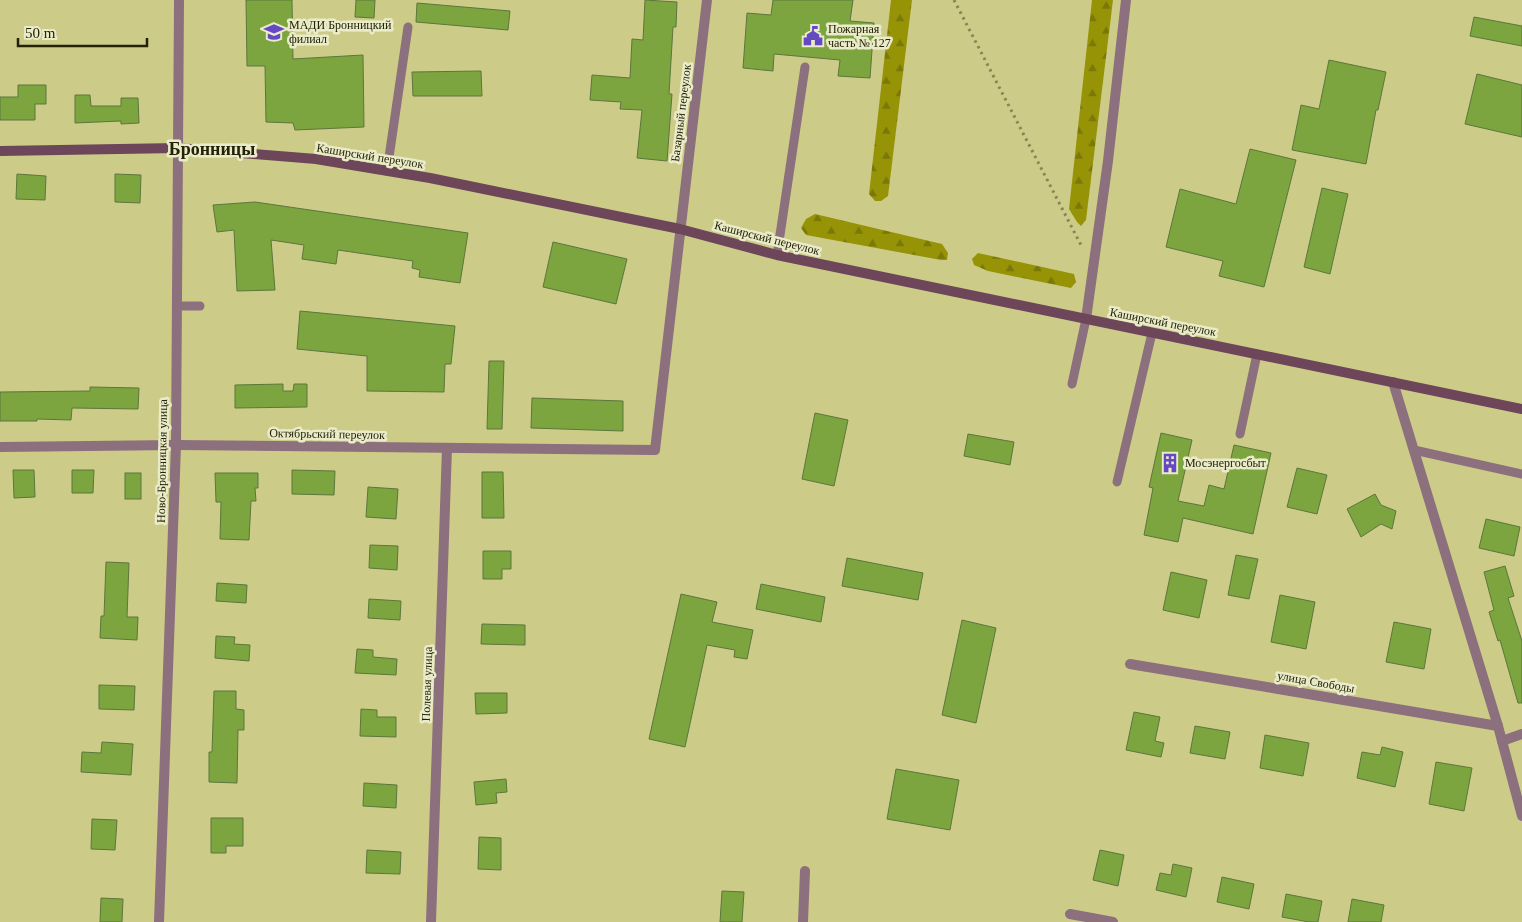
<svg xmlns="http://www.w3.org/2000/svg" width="1522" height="922" viewBox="0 0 1522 922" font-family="Georgia,serif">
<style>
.forest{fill:url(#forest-firs)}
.building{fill:#7ca43f;stroke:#5d763c}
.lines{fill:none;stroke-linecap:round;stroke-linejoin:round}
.path{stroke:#878653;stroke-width:3;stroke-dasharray:2.5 4;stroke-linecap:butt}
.service{stroke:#8c707d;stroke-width:9}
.minor{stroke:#8c707d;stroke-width:10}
.tertiary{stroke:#8c707d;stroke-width:10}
.secondary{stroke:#6d465a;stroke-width:10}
.labels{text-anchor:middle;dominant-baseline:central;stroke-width:5;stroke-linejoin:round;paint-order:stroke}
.poi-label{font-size:12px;fill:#232206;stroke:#eaebc9;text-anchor:start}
.street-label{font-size:12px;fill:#232206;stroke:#eaebc9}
.district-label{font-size:18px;font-weight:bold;fill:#232206;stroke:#eaebc9}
</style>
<defs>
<pattern id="forest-firs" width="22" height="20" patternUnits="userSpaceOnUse" patternTransform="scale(1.25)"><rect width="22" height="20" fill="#969307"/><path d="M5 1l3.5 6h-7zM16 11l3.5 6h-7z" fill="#7a7806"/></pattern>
</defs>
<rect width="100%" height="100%" fill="#cc8"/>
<g class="forest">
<polygon points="891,0 912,0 888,196 881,201 875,201 869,194"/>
<polygon points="1092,0 1113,0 1086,220 1081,226 1077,222 1069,209"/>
<polygon points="815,214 942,244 948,253 947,260 941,260 806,235 801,228 806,219"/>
<polygon points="978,253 1074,274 1076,282 1071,288 988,271 974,265 972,259"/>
</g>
<g class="building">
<polygon points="246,0 292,0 293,59 363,55 364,127 295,130 293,123 266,122 265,66 247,66"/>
<polygon points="356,0 375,0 374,18 355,17"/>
<polygon points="645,0 677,2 676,27 673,27 669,94 672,94 667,161 637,158 642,110 620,109 621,102 590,100 592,75 630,78 632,39 643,40"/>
<polygon points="773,0 853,0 850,21 874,23 870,78 838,76 840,60 774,54 773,71 743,68 747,13 771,15"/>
<polygon points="417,3 510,11 508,30 416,22"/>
<polygon points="1474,17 1522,26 1522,46 1470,36"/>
<polygon points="1329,60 1386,72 1378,110 1376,110 1366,164 1292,150 1301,105 1319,109"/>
<polygon points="481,71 482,96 413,96 412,72"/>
<polygon points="1477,74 1522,85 1522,137 1465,124"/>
<polygon points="18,85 46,85 46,104 35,104 35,120 0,120 0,97 18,97"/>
<polygon points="75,95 90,95 91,106 121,106 121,98 138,98 139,123 121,124 121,121 75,123"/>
<polygon points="1250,149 1296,160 1264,287 1219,276 1223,261 1166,247 1180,189 1236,204"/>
<polygon points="17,174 46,176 45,200 16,199"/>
<polygon points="115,174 141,175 140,203 115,202"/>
<polygon points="1322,188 1348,194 1330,274 1304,267"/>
<polygon points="255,202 468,233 460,283 419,277 420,270 412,268 413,261 338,250 336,264 302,259 304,245 271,240 275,290 237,291 234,230 217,232 213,205"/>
<polygon points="553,242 627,259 616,304 543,287"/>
<polygon points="300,311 455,326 451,364 445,364 444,392 367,391 367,356 297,349"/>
<polygon points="489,361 504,361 502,429 487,429"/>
<polygon points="283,384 283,391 293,391 294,384 307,384 307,407 235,408 235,385"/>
<polygon points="90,387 139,388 138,409 72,408 71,420 37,419 37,421 0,421 0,392 90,391"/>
<polygon points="532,398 623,401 623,431 531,428"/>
<polygon points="815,413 848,420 834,486 802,479"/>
<polygon points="1161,433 1192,440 1178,501 1204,506 1209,485 1224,489 1234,445 1271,453 1253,534 1183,518 1178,542 1144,535 1153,488 1149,487"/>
<polygon points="968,434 1014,442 1010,465 964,456"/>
<polygon points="1297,468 1327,475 1317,514 1287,507"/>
<polygon points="13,470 34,470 35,497 14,498"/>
<polygon points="72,470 94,470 93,493 72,493"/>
<polygon points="292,470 335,471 334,495 292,494"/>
<polygon points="482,472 503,472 504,518 482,518"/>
<rect x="125" y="473" width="16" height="26"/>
<polygon points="215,473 258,473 258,488 255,488 256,501 251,501 249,540 220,539 221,502 216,502"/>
<polygon points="368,487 398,489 396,519 366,517"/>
<polygon points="1375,494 1381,505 1396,511 1392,529 1381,524 1361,537 1347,509"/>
<polygon points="1486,519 1520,527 1514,556 1479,548"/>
<polygon points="370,545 398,546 397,570 369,568"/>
<polygon points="483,551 511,551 511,569 502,569 502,579 483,579"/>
<polygon points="1236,555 1258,559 1249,599 1228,595"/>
<polygon points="847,558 923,573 918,600 842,586"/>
<polygon points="106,562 129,563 127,617 138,617 137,640 100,638 101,616 104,616"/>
<polygon points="1505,566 1514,596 1508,598 1522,641 1522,703 1518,703 1500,640 1498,641 1489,612 1494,610 1484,572"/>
<polygon points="1171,572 1207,580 1199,618 1163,610"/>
<polygon points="217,583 247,585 246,603 216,601"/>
<polygon points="761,584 825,597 821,622 756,609"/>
<polygon points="681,594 717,602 712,622 753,630 747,659 734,657 735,650 707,645 685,747 649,739"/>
<polygon points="1280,595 1315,602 1306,649 1271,642"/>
<polygon points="369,599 401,601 400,620 368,618"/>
<polygon points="962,620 996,628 976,723 942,715"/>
<polygon points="1394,622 1431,629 1424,669 1386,662"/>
<polygon points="482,624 525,625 525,645 481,644"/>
<polygon points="216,636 235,637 234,644 250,645 249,661 215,658"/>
<polygon points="357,649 373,650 373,657 397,659 396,675 355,673"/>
<polygon points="99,685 135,686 134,710 99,709"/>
<polygon points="214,691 236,691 236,709 244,710 244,730 238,730 237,783 209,782 209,752 212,752"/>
<polygon points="475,693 507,693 507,713 476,714"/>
<polygon points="361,709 377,710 377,717 396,717 396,737 360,736"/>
<polygon points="1134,712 1160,717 1155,741 1164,743 1161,757 1126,750"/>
<polygon points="1195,726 1230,732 1225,759 1190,753"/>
<polygon points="1265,735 1309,743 1303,776 1260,768"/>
<polygon points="102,742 133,744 131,775 81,772 82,752 101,753"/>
<polygon points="1382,747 1403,752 1395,787 1357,778 1362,752 1380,755"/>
<polygon points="1436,762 1472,768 1464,811 1429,804"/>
<polygon points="896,769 959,780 950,830 887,819"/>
<polygon points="506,779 507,792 496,793 497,803 476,805 474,782"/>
<polygon points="364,783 397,785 396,808 363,806"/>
<polygon points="211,818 243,818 243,846 226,846 226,853 211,853"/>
<polygon points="92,819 117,820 115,850 91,849"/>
<polygon points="479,837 501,838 501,870 478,869"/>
<polygon points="367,850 401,852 400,874 366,873"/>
<polygon points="1100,850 1124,855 1118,886 1093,880"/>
<polygon points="1173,864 1192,868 1186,897 1156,890 1160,873 1171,875"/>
<polygon points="1222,877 1254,884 1249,909 1217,902"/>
<polygon points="722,891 744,892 742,922 720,922"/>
<polygon points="1286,894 1322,901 1318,922 1309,922 1282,917"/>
<polygon points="101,898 123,899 122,922 100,922"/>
<polygon points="1352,899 1384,905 1381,922 1348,922"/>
</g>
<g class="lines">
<polyline class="path" points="954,0 1082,247"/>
<g class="service">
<polyline points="387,171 408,27"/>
<polyline points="777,255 805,67"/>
<polyline points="177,306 200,306"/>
<polyline points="1072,384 1086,319"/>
<polyline points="1240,434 1257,354"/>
<polyline points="1414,450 1522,474"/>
<polyline points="1117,482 1152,333"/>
</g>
<g class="minor">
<polyline points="1393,382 1498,726 1522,816"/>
<polyline points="0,447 176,445 655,450 707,0"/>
<polyline points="1130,664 1498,726"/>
<polyline points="1502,741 1522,734"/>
<polyline points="1070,914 1113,922"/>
<polyline points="431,922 447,448"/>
<polyline points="803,922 805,871"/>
</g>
<g class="tertiary">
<polyline points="1086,319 1108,161 1126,0"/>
<polyline points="159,922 176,445 179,0"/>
</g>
<polyline class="secondary" points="0,151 178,148 316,159 430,178 680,229 777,255 1522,409"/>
</g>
<defs>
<symbol id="university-bare" viewBox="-9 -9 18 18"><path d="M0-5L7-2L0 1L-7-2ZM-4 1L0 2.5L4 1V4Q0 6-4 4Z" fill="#6449c2" stroke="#eaebc9" stroke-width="2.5" paint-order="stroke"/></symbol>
<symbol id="civic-bare" viewBox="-9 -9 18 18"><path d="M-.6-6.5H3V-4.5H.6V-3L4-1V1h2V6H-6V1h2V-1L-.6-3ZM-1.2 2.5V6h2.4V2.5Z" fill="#6449c2" stroke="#eaebc9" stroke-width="2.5" paint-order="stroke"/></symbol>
<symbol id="building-bare" viewBox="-9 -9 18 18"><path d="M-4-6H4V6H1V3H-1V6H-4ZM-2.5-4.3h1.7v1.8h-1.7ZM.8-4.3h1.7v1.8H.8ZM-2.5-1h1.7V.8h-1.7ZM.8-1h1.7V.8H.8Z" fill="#6449c2" stroke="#eaebc9" stroke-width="2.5" paint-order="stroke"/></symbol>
</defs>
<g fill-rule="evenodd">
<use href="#university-bare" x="260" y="18" width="28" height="28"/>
<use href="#civic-bare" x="799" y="22" width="28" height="28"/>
<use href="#building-bare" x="1156" y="449" width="28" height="28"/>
</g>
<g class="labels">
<g class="poi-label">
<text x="289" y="25">МАДИ Бронницкий<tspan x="289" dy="14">филиал</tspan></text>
<text x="828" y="29">Пожарная<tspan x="828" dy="14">часть № 127</tspan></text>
<text x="1185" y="463">Мосэнергосбыт</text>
</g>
<g class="street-label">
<text transform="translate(681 113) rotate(-83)">Базарный переулок</text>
<text transform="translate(370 156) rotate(9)">Каширский переулок</text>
<text transform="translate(767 238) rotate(14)">Каширский переулок</text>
<text transform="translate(1163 322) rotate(11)">Каширский переулок</text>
<text transform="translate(327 434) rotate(1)">Октябрьский переулок</text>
<text transform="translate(162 461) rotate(-89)">Ново-Бронницкая улица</text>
<text transform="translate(1316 682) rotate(10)">улица Свободы</text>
<text transform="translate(427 684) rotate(-88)">Полевая улица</text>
</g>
<g class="district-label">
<text x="212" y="149">Бронницы</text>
</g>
</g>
<path d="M18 38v8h129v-8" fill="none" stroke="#232206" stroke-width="2.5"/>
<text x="25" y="38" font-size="15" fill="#232206" stroke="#eaebc9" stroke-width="4" paint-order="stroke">50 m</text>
</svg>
